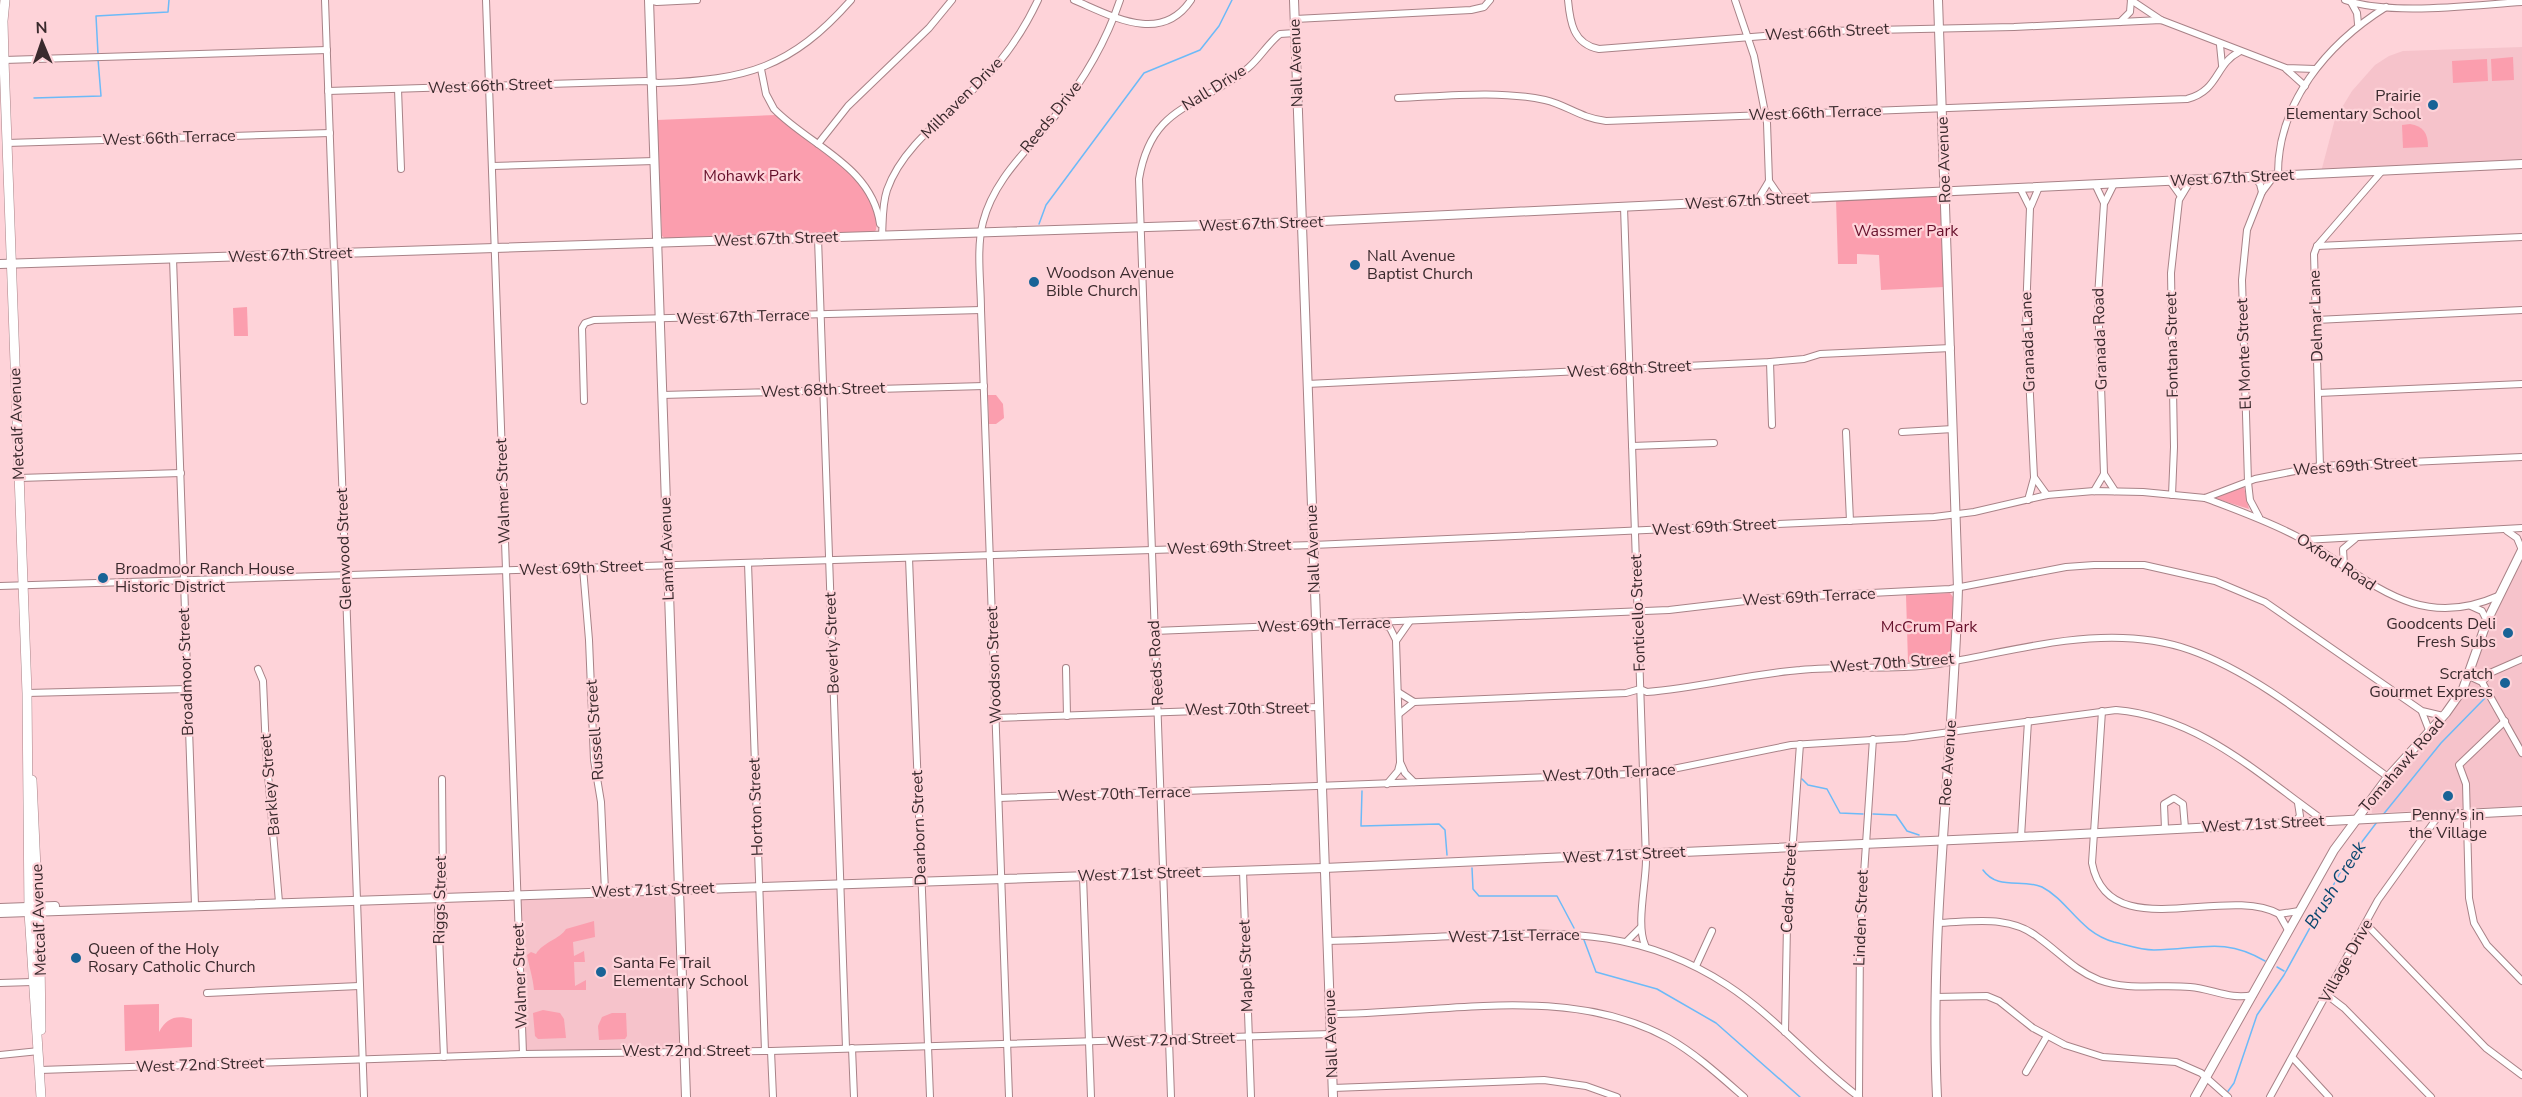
<svg xmlns="http://www.w3.org/2000/svg" width="2522" height="1097" viewBox="0 0 2522 1097" font-family="'Nunito Sans',sans-serif">
<style>
.built{fill:#f6c3cb}
.green{fill:#fb9eae}
.lines{fill:none;stroke-linecap:round;stroke-linejoin:round}
.stream{stroke:#6cbaf8;stroke-width:1.5}
.street-casing{stroke:#a88287;stroke-width:8}
.secondary-casing{stroke:#a88287;stroke-width:10}
.primary-casing{stroke:#a88287;stroke-width:10}
.street{stroke:#fff;stroke-width:6}
.secondary{stroke:#fff;stroke-width:8}
.primary{stroke:#fff;stroke-width:9}
.poi-dot{fill:#196396;stroke:#fed3d9;stroke-width:2}
.labels{text-anchor:middle;dominant-baseline:central;stroke-width:4.5;stroke-linejoin:round;paint-order:stroke}
.street-label{font-size:16px;fill:#3a2a2d;stroke:#fed3d9}
.poi-label{font-size:16px;fill:#3a2a2d;stroke:#fed3d9;text-anchor:start}
.park-label{font-size:16px;fill:#66102b;stroke:#fed3d9}
.water-label{font-size:18px;font-style:italic;fill:#08466e;stroke:#fed3d9}
</style>
<rect width="100%" height="100%" fill="#fed3d9"/>
<g class="built">
<polygon points="2522,47 2522,162 2321,172 2335,119 2352,91 2375,65 2389,56 2403,51"/>
<polygon points="2522,561 2522,806 2372,813 2370,805 2465,692 2504,595"/>
<polygon points="676,891 682,1049 525,1051 519,896"/>
</g>
<g class="green">
<polygon points="2513,57 2514,80 2492,81 2491,59"/>
<polygon points="2487,59 2488,81 2453,83 2452,61"/>
<path d="M776,115C806,145 884,179 876,230L873,233L666,239L662,236L657,120Z"/>
<path d="M2410,124C2423,126 2428,133 2428,147L2403,148L2402,125Z"/>
<polygon points="1936,194 1941,199 1944,287 1881,290 1879,255 1857,254 1857,264 1838,264 1836,199"/>
<polygon points="247,307 248,336 234,336 233,308"/>
<polygon points="988,395 996,395 1003,404 1004,418 996,424 989,424"/>
<polygon points="2244,487 2249,509 2214,498 2215,496"/>
<polygon points="1950,593 1953,597 1951,657 1944,660 1908,662 1906,595"/>
<path d="M594,921L595,937L573,942L574,956L584,951L585,962H574L575,986L586,980V990H534C533,978 529,966 527,955L531,952L536,954C543,942 560,939 566,929Z"/>
<path d="M159,1004V1032C167,1018 175,1015 192,1019V1047L125,1051L124,1005Z"/>
<polygon points="543,1010 560,1013 564,1019 566,1038 538,1039 535,1036 533,1013"/>
<polygon points="612,1013 626,1013 627,1036 625,1039 599,1040 598,1026 602,1017"/>
</g>
<g class="lines">
<g class="stream">
<polyline points="98,54 96,16 168,12 169,0"/>
<polyline points="34,98 101,96 98,59"/>
<polyline points="1039,224 1046,205 1144,73 1200,50 1219,26 1232,0"/>
<polyline points="1802,779 1808,785 1827,789 1840,813 1863,814"/>
<polyline points="1362,791 1361,826 1439,824 1445,830 1447,855"/>
<polyline points="1873,814 1896,815 1907,831 1919,835"/>
<polyline points="2382,816 2441,743 2485,698"/>
<polyline points="1472,868 1473,889 1479,896 1557,896 1574,928"/>
<path d="M1983,870C1998,891 2022,878 2042,887C2069,901 2079,932 2114,942C2127,945 2140,950 2154,950C2198,950 2223,936 2265,961"/>
<polyline points="1584,940 1596,972 1657,989 1716,1023 1800,1097"/>
<polyline points="2277,967 2284,971"/>
<polyline points="2226,1094 2234,1083 2257,1015 2284,975 2345,864 2377,822"/>
</g>
<defs>
<g id="street">
<polyline points="325,0 364,1097"/>
<polyline points="486,0 523,1054"/>
<polyline points="649,0 657,2 697,0"/>
<path d="M1074,0C1112,16 1161,45 1191,0"/>
<path d="M1568,0C1570,22 1573,44 1599,49L1827,31L2014,27L2161,20L2286,68L2315,69"/>
<polyline points="1735,0 1754,56 1767,123 1769,181 1757,201"/>
<polyline points="2131,0 2161,20"/>
<path d="M2345,0C2390,16 2473,5 2522,2"/>
<polyline points="2351,2 2357,13 2358,24"/>
<polyline points="1295,19 1471,10 1484,7 1490,0"/>
<polyline points="2120,22 2130,12 2131,0"/>
<polyline points="2220,45 2222,65"/>
<polyline points="4,60 327,50"/>
<path d="M761,69L766,94L774,109C810,146 872,166 880,224"/>
<polyline points="2286,69 2305,86"/>
<polyline points="398,89 401,169"/>
<path d="M328,91L646,81L658,83C746,80 791,68 851,0"/>
<path d="M1398,98C1446,96 1498,90 1545,100C1567,105 1580,118 1606,121L2187,99C2219,91 2215,64 2239,52"/>
<polyline points="7,143 330,133"/>
<polyline points="818,144 848,106 929,28 952,0"/>
<polyline points="492,166 654,161"/>
<path d="M2278,176C2277,103 2327,44 2386,7"/>
<polyline points="2254,177 2260,184 2262,192 2247,230 2242,280 2248,482 2250,500 2259,517"/>
<polyline points="1769,181 1782,200"/>
<polyline points="2170,181 2180,195"/>
<polyline points="2020,188 2030,208 2026,314 2034,477 2047,495"/>
<polyline points="2262,192 2274,176"/>
<polyline points="2105,202 2114,184"/>
<polyline points="2031,206 2039,187"/>
<path d="M1624,207L1646,860C1646,884 1636,925 1645,945"/>
<path d="M882,236C883,221 882,205 887,190C902,147 945,117 977,86C1003,61 1023,32 1038,0"/>
<polyline points="818,238 846,1048"/>
<polyline points="2317,246 2522,237"/>
<polyline points="173,258 195,905"/>
<polyline points="2316,320 2522,310"/>
<polyline points="1770,362 1772,425"/>
<polyline points="1307,384 1770,362 1804,359 1820,354 1951,348"/>
<polyline points="2318,393 2522,384"/>
<polyline points="662,395 984,386"/>
<polyline points="584,401 582,328 585,323 594,320 981,310"/>
<polyline points="1846,432 1850,521"/>
<polyline points="1902,432 1953,429"/>
<polyline points="1632,446 1714,443"/>
<polyline points="2320,466 2314,254 2317,246 2382,171"/>
<polyline points="2104,474 2115,491"/>
<polyline points="19,478 181,473"/>
<polyline points="2094,491 2104,474 2098,297 2104,203 2095,184"/>
<polyline points="2172,495 2174,447 2171,273 2179,200 2191,180"/>
<path d="M2205,498C2237,510 2268,521 2298,537C2365,574 2413,634 2498,596"/>
<polyline points="2028,500 2034,478"/>
<polyline points="2507,531 2517,538 2522,550"/>
<polyline points="2304,540 2522,528"/>
<polyline points="909,558 930,1097"/>
<polyline points="748,563 765,1051"/>
<polyline points="2344,566 2343,549 2355,539"/>
<polyline points="583,568 589,640 594,760 601,802 605,891"/>
<polyline points="0,586 1313,545 1934,517 1974,512 2047,495 2094,491 2143,492 2205,498 2255,479 2320,466 2522,457"/>
<polyline points="2471,606 2482,611 2487,621"/>
<polyline points="1410,621 1396,641 1400,762 1405,773 1414,782"/>
<polyline points="1382,624 1390,628 1396,640"/>
<polyline points="1154,631 1669,610 1771,598 1950,589 2066,567 2094,565 2144,565 2215,581 2265,602 2422,711 2443,716"/>
<polyline points="1066,668 1067,716"/>
<polyline points="258,669 263,681 266,751 279,902"/>
<polyline points="2469,676 2482,682 2490,673 2522,659"/>
<polyline points="2482,682 2522,753"/>
<path d="M1398,692L1414,702L1626,693L1640,689L1647,692C1699,688 1748,674 1800,670C1847,665 1897,671 1944,663C2024,649 2110,622 2190,650C2259,674 2328,734 2388,777"/>
<polyline points="27,693 187,689"/>
<path d="M2102,711L2092,863C2108,947 2225,884 2279,914L2288,930"/>
<polyline points="2422,712 2429,730"/>
<polyline points="1399,714 1414,702"/>
<polyline points="995,718 1318,707"/>
<polyline points="2505,721 2459,765 2466,784 2469,898 2474,923 2487,945 2522,981"/>
<polyline points="442,779 443,889 438,910 444,1057"/>
<polyline points="1387,784 1398,771 1400,763"/>
<path d="M999,798L1632,774L1643,770L1658,772L1791,745L1905,738L2116,710C2199,717 2258,774 2323,820"/>
<polyline points="2294,822 2300,816 2298,803"/>
<polyline points="2165,829 2164,804 2174,798 2183,804 2185,828"/>
<polyline points="2021,837 2028,721"/>
<polyline points="1243,871 1251,1097"/>
<polyline points="1083,876 1091,1097"/>
<polyline points="2279,914 2299,911"/>
<path d="M1937,923C1972,922 2010,914 2039,938C2060,953 2074,970 2099,980C2129,991 2159,984 2190,987C2213,989 2230,1000 2253,995"/>
<polyline points="2366,924 2486,1048 2522,1075"/>
<path d="M1327,941C1377,940 1427,937 1478,935C1571,931 1646,932 1727,985C1776,1017 1813,1063 1859,1097"/>
<polyline points="1627,941 1640,928"/>
<polyline points="1696,966 1712,931"/>
<polyline points="0,983 32,982"/>
<polyline points="207,993 359,986"/>
<polyline points="2327,995 2344,1008 2431,1097"/>
<polyline points="1935,997 1987,996 1999,1001 2033,1028 2065,1045 2103,1057 2176,1062 2201,1073 2228,1097"/>
<path d="M1330,1014C1440,1014 1567,983 1668,1038C1696,1054 1720,1076 1744,1097"/>
<polyline points="1785,1032 1787,924 1800,744"/>
<polyline points="852,1048 854,1097"/>
<polyline points="771,1051 773,1097"/>
<polyline points="0,1055 39,1051"/>
<polyline points="2293,1058 2329,1097"/>
<polyline points="40,1070 523,1054 771,1051 1331,1034"/>
<polyline points="2026,1072 2047,1036"/>
<polyline points="1333,1088 1544,1080 1586,1086 1617,1097"/>
<path d="M1009,1097L981,310C981,282 976,249 983,222C994,179 1028,150 1055,116C1083,81 1106,42 1120,0"/>
<path d="M1171,1097L1139,179C1152,102 1200,109 1248,68C1260,58 1268,43 1280,34L1295,33"/>
<polyline points="1859,1097 1860,934 1873,739"/>
<polyline points="2270,1097 2378,900 2439,815"/>
</g>
<g id="secondary">
<polyline points="649,0 686,1097"/>
<polyline points="1294,0 1333,1097"/>
<polyline points="0,264 1302,222 2522,164"/>
<polyline points="0,908 55,906"/>
<polyline points="0,913 1324,868 2021,837 2522,811"/>
<path d="M1937,1097C1929,927 1953,758 1958,588L1938,0"/>
<polyline points="2195,1097 2334,850 2388,777 2446,713 2463,689 2487,621 2522,550"/>
</g>
<g id="primary">
<polyline points="5,0 3,21 4,60 27,693 29,912 41,1097"/>
<polyline points="32,780 40,958 41,1030"/>
</g>
</defs>
<use href="#street" class="street-casing"/>
<use href="#secondary" class="secondary-casing"/>
<use href="#primary" class="primary-casing"/>
<use href="#street" class="street"/>
<use href="#secondary" class="secondary"/>
<use href="#primary" class="primary"/>
</g>
<g class="poi-dot">
<circle cx="2433" cy="105" r="6"/>
<circle cx="1355" cy="265" r="6"/>
<circle cx="1034" cy="282" r="6"/>
<circle cx="103" cy="578" r="6"/>
<circle cx="2508" cy="633" r="6"/>
<circle cx="2505" cy="683" r="6"/>
<circle cx="2448" cy="796" r="6"/>
<circle cx="76" cy="958" r="6"/>
<circle cx="601" cy="972" r="6"/>
</g>
<g class="labels">
<g class="street-label">
<text transform="translate(1827 32) rotate(-3)">West 66th Street</text>
<text transform="translate(1296 63) rotate(-92)">Nall Avenue</text>
<text transform="translate(490 86) rotate(-2)">West 66th Street</text>
<text transform="translate(1214 88) rotate(-32)">Nall Drive</text>
<text transform="translate(962 98) rotate(-45)">Milhaven Drive</text>
<text transform="translate(1815 113) rotate(-2)">West 66th Terrace</text>
<text transform="translate(1051 117) rotate(-51)">Reeds Drive</text>
<text transform="translate(169 138) rotate(-2)">West 66th Terrace</text>
<text transform="translate(1944 160) rotate(-92)">Roe Avenue</text>
<text transform="translate(2232 178) rotate(-3)">West 67th Street</text>
<text transform="translate(1747 201) rotate(-3)">West 67th Street</text>
<text transform="translate(1261 224) rotate(-2)">West 67th Street</text>
<text transform="translate(776 239) rotate(-2)">West 67th Street</text>
<text transform="translate(290 255) rotate(-2)">West 67th Street</text>
<text transform="translate(2316 316) rotate(-92)">Delmar Lane</text>
<text transform="translate(743 317) rotate(-2)">West 67th Terrace</text>
<text transform="translate(2100 339) rotate(-92)">Granada Road</text>
<text transform="translate(2028 342) rotate(-92)">Granada Lane</text>
<text transform="translate(2172 345) rotate(-91)">Fontana Street</text>
<text transform="translate(2244 354) rotate(-92)">El Monte Street</text>
<text transform="translate(1629 369) rotate(-3)">West 68th Street</text>
<text transform="translate(823 390) rotate(-2)">West 68th Street</text>
<text transform="translate(17 424) rotate(-92)">Metcalf Avenue</text>
<text transform="translate(2355 466) rotate(-4)">West 69th Street</text>
<text transform="translate(503 491) rotate(-92)">Walmer Street</text>
<text transform="translate(1714 527) rotate(-3)">West 69th Street</text>
<text transform="translate(1229 547) rotate(-2)">West 69th Street</text>
<text transform="translate(344 549) rotate(-92)">Glenwood Street</text>
<text transform="translate(667 549) rotate(-92)">Lamar Avenue</text>
<text transform="translate(1313 549) rotate(-92)">Nall Avenue</text>
<text transform="translate(2336 562) rotate(33)">Oxford Road</text>
<text transform="translate(581 568) rotate(-2)">West 69th Street</text>
<text transform="translate(1809 597) rotate(-3)">West 69th Terrace</text>
<text transform="translate(1638 613) rotate(-92)">Fonticello Street</text>
<text transform="translate(1324 625) rotate(-2)">West 69th Terrace</text>
<text transform="translate(832 643) rotate(-92)">Beverly Street</text>
<text transform="translate(1156 663) rotate(-93)">Reeds Road</text>
<text transform="translate(1892 663) rotate(-4)">West 70th Street</text>
<text transform="translate(994 665) rotate(-92)">Woodson Street</text>
<text transform="translate(186 672) rotate(-92)">Broadmoor Street</text>
<text transform="translate(1247 709) rotate(-1)">West 70th Street</text>
<text transform="translate(595 730) rotate(-94)">Russell Street</text>
<text transform="translate(1948 763) rotate(-86)">Roe Avenue</text>
<text transform="translate(2402 765) rotate(-49)">Tomahawk Road</text>
<text transform="translate(1609 773) rotate(-3)">West 70th Terrace</text>
<text transform="translate(270 785) rotate(-95)">Barkley Street</text>
<text transform="translate(1124 794) rotate(-2)">West 70th Terrace</text>
<text transform="translate(756 807) rotate(-92)">Horton Street</text>
<text transform="translate(2263 824) rotate(-3)">West 71st Street</text>
<text transform="translate(919 828) rotate(-92)">Dearborn Street</text>
<text transform="translate(1624 855) rotate(-3)">West 71st Street</text>
<text transform="translate(1139 874) rotate(-2)">West 71st Street</text>
<text transform="translate(1789 888) rotate(-87)">Cedar Street</text>
<text transform="translate(653 890) rotate(-2)">West 71st Street</text>
<text transform="translate(440 900) rotate(-89)">Riggs Street</text>
<text transform="translate(1861 918) rotate(-88)">Linden Street</text>
<text transform="translate(39 920) rotate(-92)">Metcalf Avenue</text>
<text transform="translate(1514 936) rotate(-1)">West 71st Terrace</text>
<text transform="translate(2346 961) rotate(-61)">Village Drive</text>
<text transform="translate(1246 966) rotate(-92)">Maple Street</text>
<text transform="translate(520 976) rotate(-92)">Walmer Street</text>
<text transform="translate(1331 1034) rotate(-92)">Nall Avenue</text>
<text transform="translate(1171 1040) rotate(-2)">West 72nd Street</text>
<text x="686" y="1051">West 72nd Street</text>
<text transform="translate(200 1065) rotate(-2)">West 72nd Street</text>
</g>
<g class="poi-label">
<text x="2421" y="96" text-anchor="end">Prairie<tspan x="2421" dy="18">Elementary School</tspan></text>
<text x="1367" y="256">Nall Avenue<tspan x="1367" dy="18">Baptist Church</tspan></text>
<text x="1046" y="273">Woodson Avenue<tspan x="1046" dy="18">Bible Church</tspan></text>
<text x="115" y="569">Broadmoor Ranch House<tspan x="115" dy="18">Historic District</tspan></text>
<text x="2496" y="624" text-anchor="end">Goodcents Deli<tspan x="2496" dy="18">Fresh Subs</tspan></text>
<text x="2493" y="674" text-anchor="end">Scratch<tspan x="2493" dy="18">Gourmet Express</tspan></text>
<text x="2448" y="815" text-anchor="middle">Penny's in<tspan x="2448" dy="18">the Village</tspan></text>
<text x="88" y="949">Queen of the Holy<tspan x="88" dy="18">Rosary Catholic Church</tspan></text>
<text x="613" y="963">Santa Fe Trail<tspan x="613" dy="18">Elementary School</tspan></text>
</g>
<g class="park-label">
<text x="752" y="176">Mohawk Park</text>
<text x="1906" y="231">Wassmer Park</text>
<text x="1929" y="627">McCrum Park</text>
</g>
<g class="water-label">
<text transform="translate(2335 885) rotate(-58)">Brush Creek</text>
</g>
</g>
<g transform="translate(42 42) rotate(358)" stroke="#fed3d9" stroke-width="4.5" paint-order="stroke">
<path d="M0-4.5L10 22L0 15L-10 22Z" fill="#3a2a2d"/>
<text y="-9" font-size="16" font-weight="bold" text-anchor="middle" fill="#3a2a2d">N</text>
</g>
</svg>
